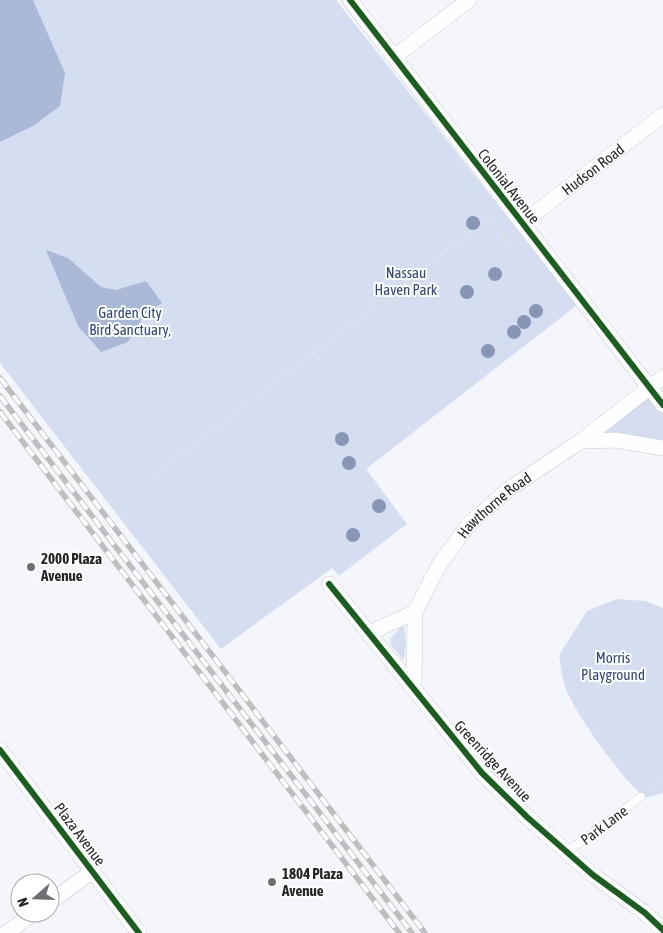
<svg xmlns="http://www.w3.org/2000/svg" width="663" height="933" viewBox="0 0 663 933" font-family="'Asap Condensed',sans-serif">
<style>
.green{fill:#d5def1}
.water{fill:#aab9d7}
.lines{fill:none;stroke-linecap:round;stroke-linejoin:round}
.service-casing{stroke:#c9cbcf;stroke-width:9}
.minor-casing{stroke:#c9cbcf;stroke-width:16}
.path{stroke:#e0e2e3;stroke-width:3;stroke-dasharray:2.5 4;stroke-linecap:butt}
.service{stroke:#fdfefe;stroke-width:8}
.minor{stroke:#fdfefe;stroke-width:15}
.rail-casing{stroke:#bebebf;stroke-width:5.5}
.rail{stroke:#fff;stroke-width:4;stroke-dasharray:11;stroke-linecap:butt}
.cycleway-casing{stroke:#fff;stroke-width:9}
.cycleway{stroke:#1b5e20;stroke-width:6}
.tree{fill:#8896b6}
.poi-dot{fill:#6d6f72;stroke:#fff;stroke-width:2}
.labels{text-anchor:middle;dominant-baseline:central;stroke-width:4;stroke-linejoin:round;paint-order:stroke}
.street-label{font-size:15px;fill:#242629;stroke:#fff}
.park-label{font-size:15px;fill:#30487d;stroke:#fff}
.poi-label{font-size:15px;font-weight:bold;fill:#242629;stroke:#fff;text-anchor:start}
</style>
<rect width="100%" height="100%" fill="#f4f6fb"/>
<g class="green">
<polygon points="0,0 336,0 577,305 366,469 407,524 339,576 332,568 221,649 0,363"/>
<polygon points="648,396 663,414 663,443 600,435"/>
<path d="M617,599L646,601L663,608V793L646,798C623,781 577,716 566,689C562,679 561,666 559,655L587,611Z"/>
<path d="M401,627H404C406,637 407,652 403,660L391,645L390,639Z"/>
</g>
<g class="water">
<polygon points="0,0 33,0 65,73 60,106 33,126 0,142"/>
<polygon points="46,250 68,258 101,287 116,290 146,281 162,303 145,314 128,342 101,352 78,326"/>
</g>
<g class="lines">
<defs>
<polyline id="service" points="567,852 641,797"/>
<g id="minor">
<polyline points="350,0 663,405"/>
<polyline points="394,57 469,0"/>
<path id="s1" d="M522,223L663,115"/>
<polyline points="581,441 616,440 663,448"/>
<polyline points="329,584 482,773 527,817 593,875 645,913 663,930"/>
<polyline points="369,633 415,612"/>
<path id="s2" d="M414,688L415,612L439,565L469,524L509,489L581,441L663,377"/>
<polyline points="0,750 139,933"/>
<polyline points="50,902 93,871"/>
<polyline points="6,933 34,913"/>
</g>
</defs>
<use href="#service" class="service-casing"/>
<use href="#minor" class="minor-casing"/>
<g class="path">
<polyline points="314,353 322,365"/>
<polyline points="154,481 151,478 488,218 513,250"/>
<polyline points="650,790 663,780"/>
</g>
<use href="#service" class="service"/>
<use href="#minor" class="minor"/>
<defs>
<g id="rail">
<polyline points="0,378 425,933"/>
<polyline points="0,396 412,933"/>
<polyline points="0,412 399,933"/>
</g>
</defs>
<use href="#rail" class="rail-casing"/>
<use href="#rail" class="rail"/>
<defs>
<g id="cycleway">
<polyline points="350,0 663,405"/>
<polyline points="329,584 482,773 527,817 593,875 645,913 663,930"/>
<polyline points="0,750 139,933"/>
</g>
</defs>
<use href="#cycleway" class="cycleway-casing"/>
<use href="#cycleway" class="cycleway"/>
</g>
<g class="tree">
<circle cx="473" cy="223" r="7"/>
<circle cx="495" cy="274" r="7"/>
<circle cx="467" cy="292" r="7"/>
<circle cx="536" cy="311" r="7"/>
<circle cx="524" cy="322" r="7"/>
<circle cx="514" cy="332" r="7"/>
<circle cx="488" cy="351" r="7"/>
<circle cx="342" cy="439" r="7"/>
<circle cx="349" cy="463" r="7"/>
<circle cx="379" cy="506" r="7"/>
<circle cx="353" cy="535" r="7"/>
</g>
<g class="poi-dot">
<circle cx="31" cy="567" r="5"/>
<circle cx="272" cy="882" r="5"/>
</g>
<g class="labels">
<g class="street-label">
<text stroke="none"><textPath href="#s1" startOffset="89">Hudson Road</textPath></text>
<text transform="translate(509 186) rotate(52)">Colonial Avenue</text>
<text stroke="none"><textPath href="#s2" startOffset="211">Hawthorne Road</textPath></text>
<text transform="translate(493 761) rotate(47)">Greenridge Avenue</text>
<text transform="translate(604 825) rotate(-37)">Park Lane</text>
<text transform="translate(80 834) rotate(53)">Plaza Avenue</text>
</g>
<g class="park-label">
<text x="406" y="272">Nassau<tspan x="406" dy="17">Haven Park</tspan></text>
<text x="130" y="312">Garden City<tspan x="130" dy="17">Bird Sanctuary,</tspan></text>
<text x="613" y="657">Morris<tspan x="613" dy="17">Playground</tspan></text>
</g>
<g class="poi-label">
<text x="41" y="558">2000 Plaza<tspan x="41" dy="17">Avenue</tspan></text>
<text x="282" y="873">1804 Plaza<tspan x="282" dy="17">Avenue</tspan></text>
</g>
</g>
<g transform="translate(35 898) rotate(250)"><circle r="24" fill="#ffffff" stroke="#a7a8a9"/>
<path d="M0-4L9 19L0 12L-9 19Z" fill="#6d6f72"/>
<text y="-8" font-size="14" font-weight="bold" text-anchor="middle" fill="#242629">N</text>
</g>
</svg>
